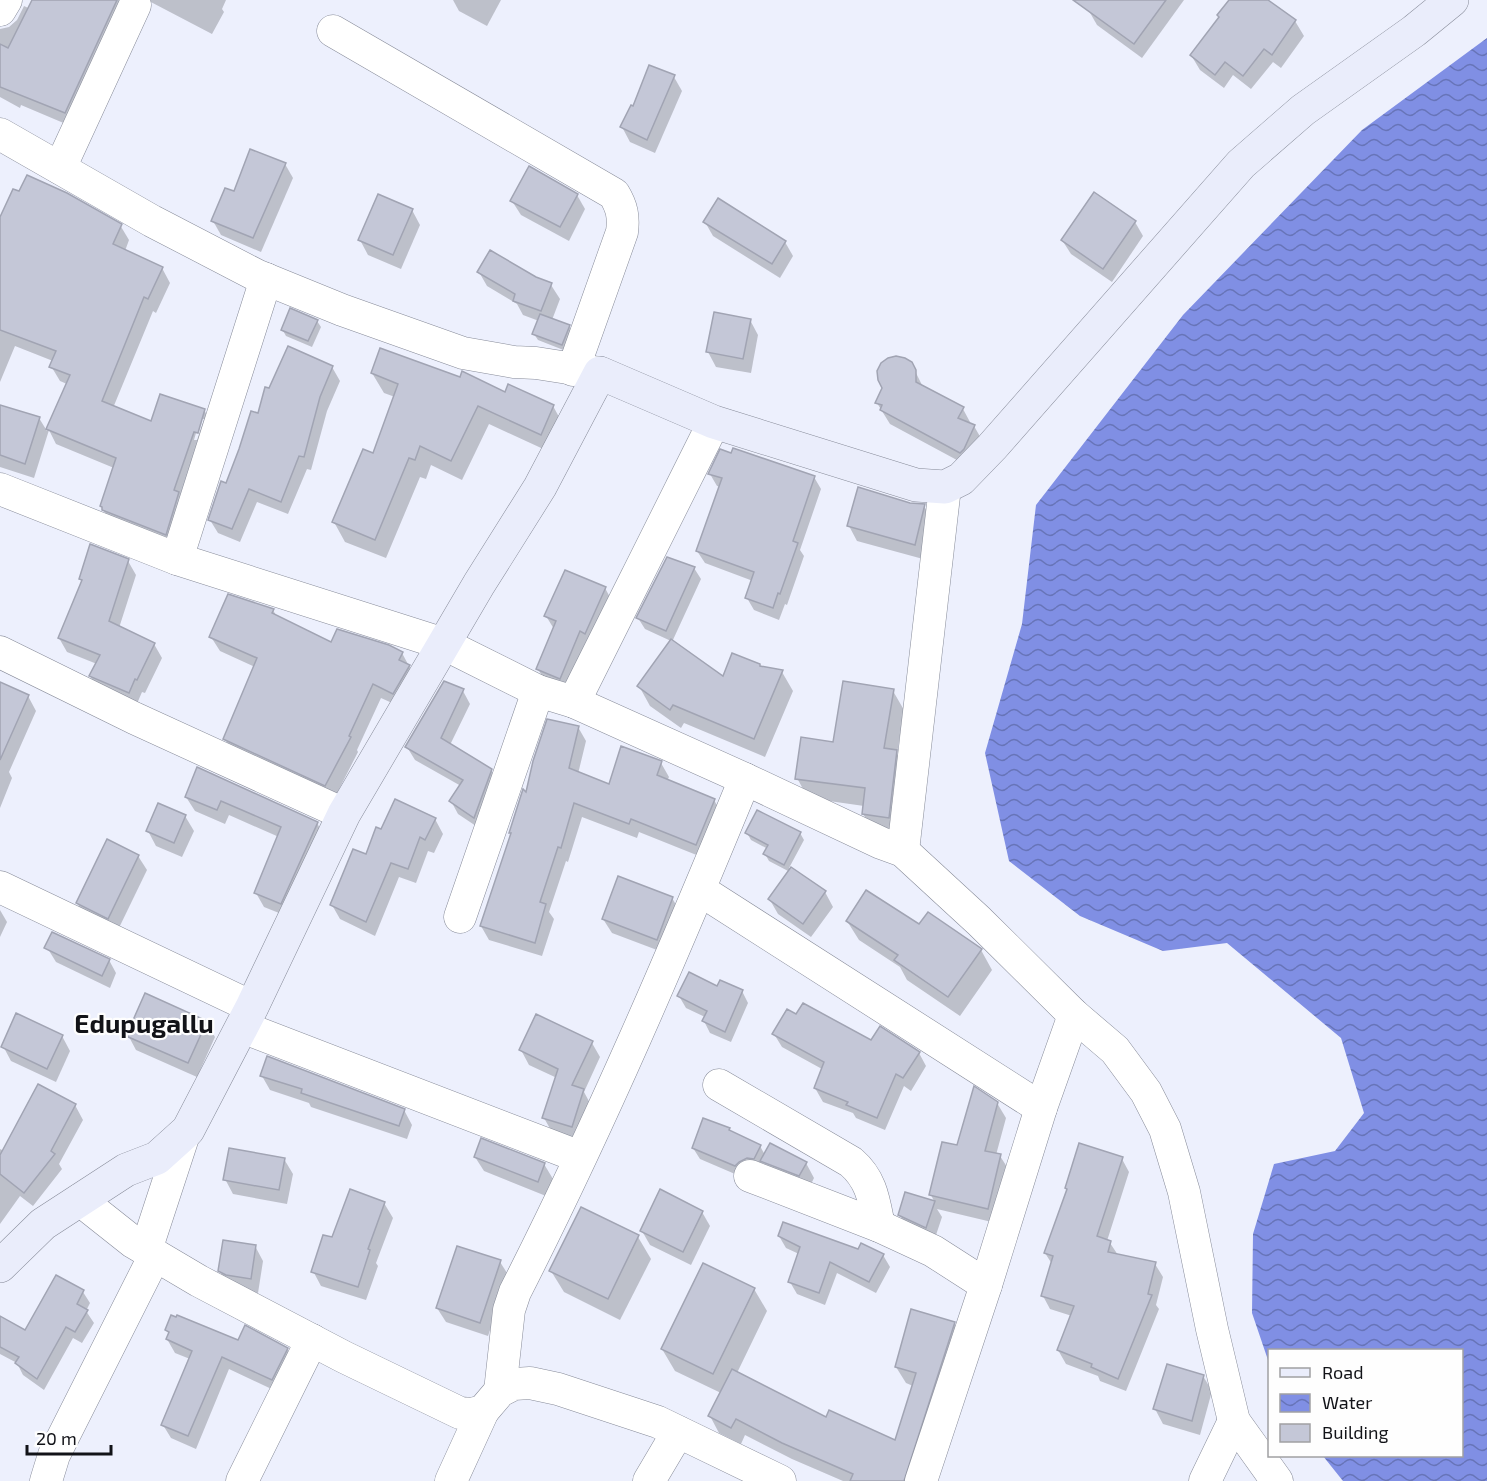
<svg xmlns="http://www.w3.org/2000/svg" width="1487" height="1481" viewBox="0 0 1487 1481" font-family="'Exo 2',sans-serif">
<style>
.water{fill:url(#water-waves)}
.shadow{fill:#0003;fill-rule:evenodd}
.building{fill:#c4c7d7;stroke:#a1a4b3;stroke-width:1.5}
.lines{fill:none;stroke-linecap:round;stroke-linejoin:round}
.minor-casing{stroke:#878b99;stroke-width:33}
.secondary-casing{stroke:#878b99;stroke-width:34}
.minor{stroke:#fff;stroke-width:32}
.secondary{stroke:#eaedfb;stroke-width:33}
.labels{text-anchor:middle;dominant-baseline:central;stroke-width:4.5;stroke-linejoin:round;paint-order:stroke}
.quarter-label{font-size:26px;font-weight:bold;fill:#121318;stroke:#fefefe}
</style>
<defs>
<pattern id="water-waves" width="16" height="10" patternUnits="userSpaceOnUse" patternTransform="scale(1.5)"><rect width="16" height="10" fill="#808fe4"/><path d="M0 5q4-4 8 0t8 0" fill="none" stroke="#6774b8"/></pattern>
</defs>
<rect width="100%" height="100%" fill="#edf0fd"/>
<polygon class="water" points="1487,38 1487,1481 1343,1481 1323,1456 1462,1456 1462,1350 1270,1350 1269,1363 1252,1313 1253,1234 1274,1164 1335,1151 1364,1113 1341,1038 1227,943 1163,951 1080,916 1009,861 985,753 1022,624 1036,505 1183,315 1362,130"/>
<g class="shadow">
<polygon points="65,0 134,0 73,127 21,105 20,108 0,97 0,29 9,27 17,20 24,6 54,20"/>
<polygon points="147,0 226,0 222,9 224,12 212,34"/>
<polygon points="453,0 501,0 487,26 459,11"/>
<polygon points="1096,0 1184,0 1142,58 1097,25 1089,11"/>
<polygon points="1230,0 1266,0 1295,21 1304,36 1281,68 1273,62 1251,89 1233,75 1224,88 1200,70 1191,55 1220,17"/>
<polygon points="674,77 682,91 655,153 630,142 622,127 634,108"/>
<polygon points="285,164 293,178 261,252 221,235 213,221 234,193"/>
<polygon points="577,195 585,209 569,241 521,215 512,201"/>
<polygon points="412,210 420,225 401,269 368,255 360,240"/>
<path d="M0,220L120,225L129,240L125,251L162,268L170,283L156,313L153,311L113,408L152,423L204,410L213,425L174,549L112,525L101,506L114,468L56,444L49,430L34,478L0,467V405L39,418L47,431L67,384L60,381L51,366L53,361L15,346L0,382ZM200,419H204L197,440H194Z"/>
<polygon points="705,222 785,242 793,256 780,278 713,236"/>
<polygon points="1135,222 1143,236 1112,282 1071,254 1062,240"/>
<polygon points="479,272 535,278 551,285 560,299 552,320 569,326 573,333 566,351 538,340 534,334 539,321 523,315 517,304 487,286"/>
<polygon points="750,320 758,335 751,373 716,367 708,352"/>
<polygon points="317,321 321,327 312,347 286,336 282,329"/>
<polygon points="911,363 923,387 963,409 970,422 969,424 974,426 982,440 968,466 890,424 877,403"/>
<polygon points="332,367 340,381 327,411 311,470 307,469 288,514 257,502 240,542 218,533 210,520 270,390"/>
<polygon points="372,373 505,394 553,406 564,426 552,453 489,424 462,480 431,465 426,479 420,477 386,558 345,542 334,522 374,455 395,397 384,393"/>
<polygon points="710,474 814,477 821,489 800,550 804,556 787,605 785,604 779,620 754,610 747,598 753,581 705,563 697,551 721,487 717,486"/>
<polygon points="910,504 924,506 932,520 923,559 857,541 849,526"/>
<polygon points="128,561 136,575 119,628 154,644 162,658 145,693 142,692 136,706 98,690 90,676 97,664 67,652 59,638 83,582 81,579"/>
<polygon points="694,568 701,579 672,642 723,678 760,668 782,672 793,691 765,757 684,723 681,728 650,706 639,686 671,641 645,629 638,618"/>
<polygon points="605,588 612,601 567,690 545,681 538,669 554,629 546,616"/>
<polygon points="273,610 277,617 332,644 402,653 417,681 401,707 381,698 357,750 358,752 334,799 233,753 225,739 255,667 220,651 211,637"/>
<polygon points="0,683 28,696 36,711 9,772 12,778 0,808"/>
<polygon points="463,691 470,704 450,745 491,770 499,783 482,830 458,814 451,801 461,786 415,760 407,747"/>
<polygon points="893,691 904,710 897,754 907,771 899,837 875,833 863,814 864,806 808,798 797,778"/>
<polygon points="578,727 586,741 578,774 610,786 661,763 669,777 667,781 714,800 722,814 704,858 639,832 637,838 582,817 568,862 566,861 549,912 554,919 542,956 489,940 481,926 512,835 511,833 527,794"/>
<polygon points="198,769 317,823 325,838 289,917 264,907 256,893 279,837 229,815 225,824 195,811 186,797"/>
<polygon points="185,816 194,831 182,857 156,846 148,831"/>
<polygon points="435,819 443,834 434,853 428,851 416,883 399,877 375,936 340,919 332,905 382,831"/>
<polygon points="747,833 800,833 804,840 789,868 825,892 833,907 811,937 778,914 770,900 790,872 769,861 765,854 768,849 751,840"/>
<polygon points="138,856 147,870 117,932 86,918 77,903"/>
<polygon points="672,898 681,913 665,953 612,933 603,919"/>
<polygon points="0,910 7,922 0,937"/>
<polygon points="847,921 920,926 981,950 992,970 960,1016 907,980 900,967 859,940"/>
<polygon points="48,949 109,960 116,973 110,988 56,962"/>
<polygon points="718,988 742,991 748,1003 731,1042 710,1033 704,1021 705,1017 686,1008 679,996"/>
<polygon points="206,1022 215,1037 197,1077 136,1050 128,1035"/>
<polygon points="774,1034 872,1042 919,1053 926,1066 911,1091 904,1086 885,1130 856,1118 853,1113 823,1102 815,1088 822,1069 782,1047"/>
<polygon points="62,1036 70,1051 56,1082 11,1061 3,1046"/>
<polygon points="592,1043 600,1057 584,1092 591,1105 580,1140 552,1132 544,1118 557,1078 529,1065 521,1050"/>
<polygon points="262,1076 404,1110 412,1125 407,1139 311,1107 309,1103 270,1090"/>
<polygon points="997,1103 1006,1118 996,1155 1000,1156 1009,1170 996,1223 937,1209 942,1217 934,1241 908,1229 900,1215 906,1194 935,1203 931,1195 958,1147"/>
<polygon points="75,1105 83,1120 59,1164 62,1169 33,1206 20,1196 0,1224 0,1149 4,1151"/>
<polygon points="729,1129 731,1132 760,1146 765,1155 806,1163 814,1178 808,1190 770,1175 763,1163 760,1170 742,1177 700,1159 693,1148"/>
<polygon points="475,1157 544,1164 553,1179 546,1196 484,1171"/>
<polygon points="284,1159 293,1174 287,1204 233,1194 225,1179"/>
<polygon points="1122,1159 1129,1172 1107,1241 1110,1243 1118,1255 1155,1264 1163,1277 1156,1305 1159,1309 1126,1391 1100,1381 1098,1376 1066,1364 1058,1350 1072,1316 1050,1309 1043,1296 1052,1264 1045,1253"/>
<polygon points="384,1203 393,1218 376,1263 378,1266 366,1300 321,1286 313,1271 333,1239"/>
<polygon points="582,1209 638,1237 651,1259 620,1320 564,1292 551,1271"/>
<polygon points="702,1212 710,1226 691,1265 650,1245 642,1231"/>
<polygon points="779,1236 883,1255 890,1267 876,1293 837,1273 825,1305 797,1294 790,1282 799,1254 786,1248"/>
<polygon points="255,1246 263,1261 258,1293 235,1289 228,1285 219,1270"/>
<polygon points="500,1262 509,1276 488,1336 446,1322 437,1308"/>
<polygon points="754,1289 767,1311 737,1373 827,1419 896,1442 913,1386 906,1383 896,1367 954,1323 963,1339 916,1481 843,1481 792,1459 745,1435 741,1444 719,1433 710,1416 721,1393 675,1371 662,1349"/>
<polygon points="83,1292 90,1303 86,1311 94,1323 82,1343 73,1338 44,1390 23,1375 17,1363 0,1354 0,1318 25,1332"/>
<polygon points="177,1319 239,1342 287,1349 295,1363 280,1393 229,1369 196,1449 171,1438 163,1425 190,1359 175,1353 167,1339 169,1335 167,1330"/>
<polygon points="1203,1376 1212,1391 1200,1435 1163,1424 1155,1409"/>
</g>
<g class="building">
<polygon points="32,0 117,0 65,113 0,87 0,44 8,48"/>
<polygon points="1073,0 1166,0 1134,44"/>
<polygon points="1229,0 1268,0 1296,20 1272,55 1264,49 1243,76 1225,62 1215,75 1190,55 1219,17 1217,15"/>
<polygon points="649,65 675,75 647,140 620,127 631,105 633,106"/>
<polygon points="250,149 286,163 253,238 211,221 225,188 234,191"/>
<polygon points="529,166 578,194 560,227 510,201"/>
<polygon points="27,175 67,193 122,224 113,244 163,267 148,299 144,297 102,401 151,421 160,394 205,409 198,433 194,432 174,490 179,492 166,535 102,510 102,507 100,506 116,458 46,429 70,375 49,367 56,351 0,330 0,217 13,189 19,191"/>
<polygon points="1094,192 1136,221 1103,269 1061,240"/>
<polygon points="378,194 413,209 393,255 358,240"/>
<polygon points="718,198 786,241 772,264 703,222"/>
<polygon points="490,250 536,277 552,283 541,311 513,301 515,294 477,272"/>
<polygon points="290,308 318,320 308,341 281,330"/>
<polygon points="714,312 751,319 743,359 706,352"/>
<polygon points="540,314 570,325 562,345 532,334"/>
<polygon points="288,346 333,366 320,397 304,457 299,456 281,502 249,489 232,529 208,520 221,481 226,483 239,449 251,411 258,413 265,387 269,388"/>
<polygon points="380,348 460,377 462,371 505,392 508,384 554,405 541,435 478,406 451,461 420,446 415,460 409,458 375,540 332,522 363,449 373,453 398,384 371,373"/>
<polygon points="896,356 905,358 912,362 916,370 916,382 964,407 958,418 975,425 964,449 960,453 880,410 882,405 875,403 882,388 878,380 877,371 881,363 888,358"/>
<polygon points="0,405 40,417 25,464 0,455"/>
<polygon points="733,448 815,476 793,541 798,543 780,594 778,593 773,608 745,598 754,572 696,551 722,478 708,474 720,449 731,453"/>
<polygon points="858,487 910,503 925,504 915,545 847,526"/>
<polygon points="90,544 129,559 109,621 155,643 137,680 135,679 129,693 89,676 100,655 58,638 82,580 79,579"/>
<polygon points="667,557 695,567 666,631 636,618"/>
<polygon points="565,570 606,587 585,634 580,631 560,679 536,669 556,621 544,616"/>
<polygon points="228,594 274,609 272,613 331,642 337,629 389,645 403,652 399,660 410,665 393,694 373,684 349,736 351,737 325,786 223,739 257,658 209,637"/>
<polygon points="671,639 723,676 732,653 760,664 760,666 783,670 754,739 673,705 670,710 637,686"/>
<polygon points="444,681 464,689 441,738 492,769 474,818 449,801 463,780 405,747"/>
<polygon points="843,681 894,689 884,748 897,750 889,818 862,814 865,788 795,779 801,737 833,742"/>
<polygon points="0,682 29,695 0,760"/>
<polygon points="547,719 579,726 569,768 609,784 621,746 662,761 657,775 715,799 696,845 631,819 629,824 574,803 561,848 558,847 540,902 546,904 535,943 480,926 511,833 509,833 523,789 526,792 533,761"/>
<polygon points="197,767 318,822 281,904 254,893 281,827 221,801 217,810 185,797"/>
<polygon points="395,799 436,818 425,840 420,837 408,869 391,863 366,922 330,905 353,849 366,854 376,827 381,829"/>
<polygon points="158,803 186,815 174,843 146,831"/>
<polygon points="757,810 801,832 784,865 763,854 768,845 745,833"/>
<polygon points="107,839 139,855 108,919 76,903"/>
<polygon points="791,867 826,891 803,924 768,899"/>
<polygon points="618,876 673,897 657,940 602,919"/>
<polygon points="866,890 919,924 928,912 982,949 948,997 894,960 898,955 846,921"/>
<polygon points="52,932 110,959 102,976 44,948"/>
<polygon points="689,972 717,986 720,980 743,990 725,1032 702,1021 707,1011 677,996"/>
<polygon points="145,993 207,1021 188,1063 126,1036"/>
<polygon points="803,1003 871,1040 880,1026 920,1052 903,1078 896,1074 877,1118 846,1105 848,1102 814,1088 824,1062 772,1034 787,1009 796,1014"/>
<polygon points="16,1013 63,1035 47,1069 1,1047"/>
<polygon points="536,1014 593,1041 572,1085 584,1089 572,1127 542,1118 558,1069 519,1050"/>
<polygon points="267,1056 405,1109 399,1126 301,1093 302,1089 260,1076"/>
<polygon points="38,1084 76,1104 51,1151 55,1154 24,1193 0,1174 0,1155"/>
<polygon points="974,1086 998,1102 985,1151 1001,1154 988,1209 929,1195 942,1142 957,1145"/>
<polygon points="703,1118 730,1128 729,1130 761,1145 754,1159 747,1158 739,1162 735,1166 692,1148"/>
<polygon points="481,1138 545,1163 538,1182 474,1157"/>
<polygon points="770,1143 807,1162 799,1176 760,1161"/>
<polygon points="1079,1143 1123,1157 1097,1236 1111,1241 1108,1252 1156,1262 1148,1294 1152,1295 1118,1379 1091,1367 1092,1364 1057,1350 1074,1306 1041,1296 1053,1256 1044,1253 1067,1189 1065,1188"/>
<polygon points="229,1148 285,1158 279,1190 223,1180"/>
<polygon points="350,1189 385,1202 368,1249 370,1250 358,1287 311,1272 323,1235 332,1237"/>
<polygon points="660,1189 703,1211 683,1252 640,1231"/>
<polygon points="905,1192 935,1201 926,1228 898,1215"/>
<polygon points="581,1207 639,1235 608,1299 549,1271"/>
<polygon points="783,1222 858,1249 861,1243 884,1254 869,1282 830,1262 819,1293 788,1282 800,1247 778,1236"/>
<polygon points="223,1240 256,1245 251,1279 226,1275 218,1271"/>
<polygon points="457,1246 501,1260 480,1323 436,1308"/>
<polygon points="703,1263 755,1288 713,1374 661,1349"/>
<polygon points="56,1275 84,1290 77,1304 88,1310 75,1332 66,1327 37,1379 15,1363 19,1357 0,1347 0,1316 25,1330"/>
<polygon points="911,1309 955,1322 904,1481 850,1481 853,1474 782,1443 736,1419 731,1428 708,1416 732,1369 826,1417 829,1410 895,1440 916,1373 895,1367"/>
<polygon points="171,1315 176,1317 177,1315 238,1340 245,1325 288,1348 272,1380 222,1357 188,1436 161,1425 192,1351 166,1339 169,1332 165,1330"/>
<polygon points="1167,1364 1204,1375 1192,1421 1153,1409"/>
</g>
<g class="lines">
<defs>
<g id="minor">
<polyline points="0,10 6,0"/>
<path d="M333,31L614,194C622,207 624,217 622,232L573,370"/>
<polyline points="0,134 152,221 256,275 342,310 463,353 514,362 536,363 600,373"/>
<polyline points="60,168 135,5"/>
<polyline points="0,489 177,559 444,644 538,691 574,702 745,779 881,843 903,851 979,921 1074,1015 1115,1050 1146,1092 1165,1129 1184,1192 1212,1329 1234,1421 1277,1481"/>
<polyline points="177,559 266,279"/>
<polyline points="0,652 134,718 344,814"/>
<polyline points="574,702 714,422"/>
<polyline points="903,851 945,487"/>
<polyline points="0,887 252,1007"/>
<polyline points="700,890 1041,1108"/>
<polyline points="460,917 538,691"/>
<polyline points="242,1027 580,1157"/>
<path d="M719,1085L851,1162C872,1180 874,1201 879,1226"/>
<polyline points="750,1176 879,1226 933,1251 986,1285"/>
<polyline points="80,1200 133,1242 199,1281 344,1357 460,1413 472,1414 483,1411 500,1391 514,1384 530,1383 558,1389 658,1422 780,1481"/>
<polyline points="146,1250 184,1134"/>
<path d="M500,1391L509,1310L515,1292C600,1125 674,952 745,779"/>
<polyline points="46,1481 54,1455 155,1255"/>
<polyline points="242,1481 312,1340"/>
<polyline points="451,1481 483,1411"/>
<polyline points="649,1481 678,1432"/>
<polyline points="921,1481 986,1285 1041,1108 1074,1015"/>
<polyline points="1205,1481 1234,1421"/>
</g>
<polyline id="secondary" points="0,1266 43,1224 126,1170 157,1158 188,1130 252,1007 344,814 479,584 540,487 600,373 714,422 916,485 945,487 961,479 992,447 1241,164 1303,110 1414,31 1452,0"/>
</defs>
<use href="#minor" class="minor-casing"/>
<use href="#secondary" class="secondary-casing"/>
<use href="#minor" class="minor"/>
<use href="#secondary" class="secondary"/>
</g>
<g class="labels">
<g class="quarter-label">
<text x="144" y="1022">Edupugallu</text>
</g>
</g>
<rect x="1268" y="1349" width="195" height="108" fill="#fefefe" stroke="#a0a0a2" stroke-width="1.5"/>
<rect x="1280" y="1368" width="30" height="9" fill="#eaedfb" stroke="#a0a0a2" stroke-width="1.5"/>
<text x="1322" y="1379" font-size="18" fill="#121318">Road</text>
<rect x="1280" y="1394" width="30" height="18" fill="url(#water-waves)" stroke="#a0a0a2" stroke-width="1.5"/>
<text x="1322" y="1409" font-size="18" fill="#121318">Water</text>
<rect x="1280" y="1424" width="30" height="18" fill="#c4c7d7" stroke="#a0a0a2" stroke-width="1.5"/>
<text x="1322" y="1439" font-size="18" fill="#121318">Building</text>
<path d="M27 1445v9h84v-9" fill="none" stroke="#121318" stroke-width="3"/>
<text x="36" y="1445" font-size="18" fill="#121318" stroke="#fefefe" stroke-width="4.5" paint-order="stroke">20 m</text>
</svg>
